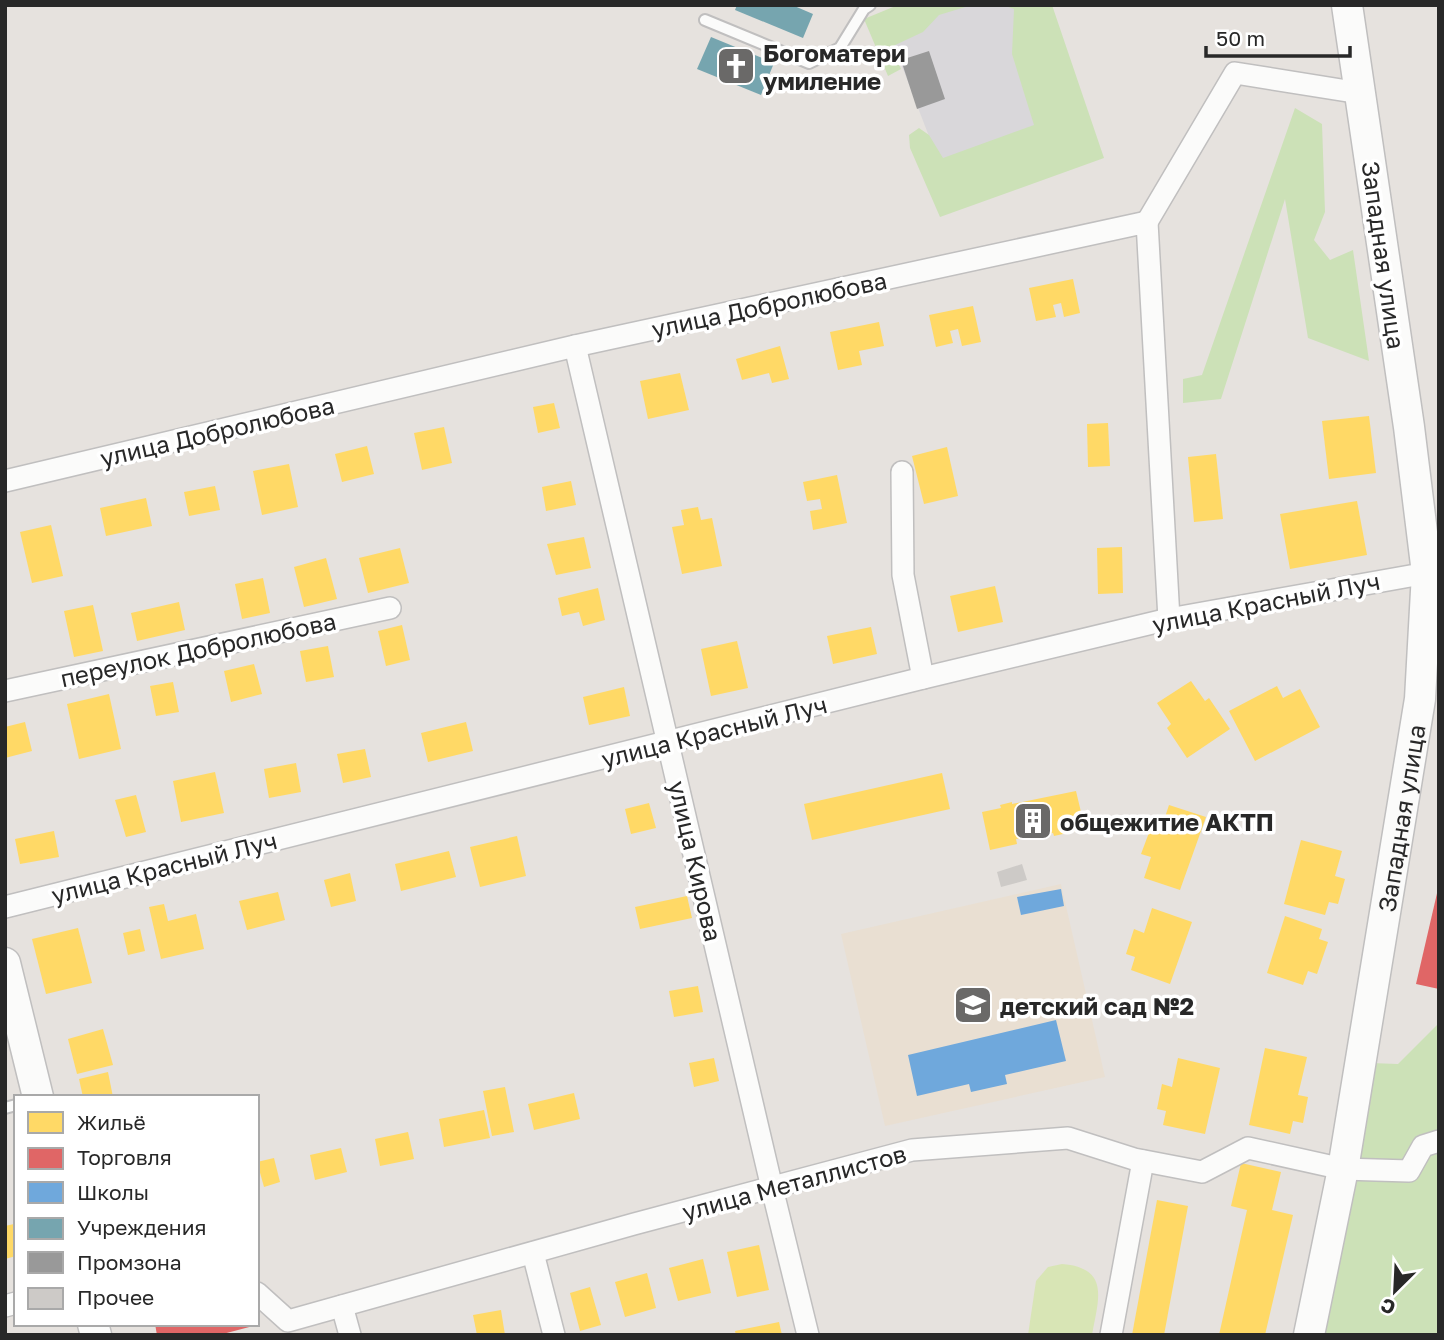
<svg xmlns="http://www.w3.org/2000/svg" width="1444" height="1340" viewBox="0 0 1444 1340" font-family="'Golos Text',sans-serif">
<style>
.industrial{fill:#d9d7da}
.education{fill:#e9dfd2}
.green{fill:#cce1b7}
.pitch{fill:#d8e5b5}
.homes{fill:#ffd966}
.shops{fill:#e06666}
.schools{fill:#6fa8dc}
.public{fill:#76a5af}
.industry{fill:#999}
.building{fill:#cdcac7}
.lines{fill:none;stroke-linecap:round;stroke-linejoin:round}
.lane-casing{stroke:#c0bfbf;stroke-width:14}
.street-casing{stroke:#c0bfbf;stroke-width:24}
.secondary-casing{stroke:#c0bfbf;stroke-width:33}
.lane{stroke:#fbfbfa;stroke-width:10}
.street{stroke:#fbfbfa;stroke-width:21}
.secondary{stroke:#fbfbfa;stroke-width:30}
.labels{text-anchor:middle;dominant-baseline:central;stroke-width:7;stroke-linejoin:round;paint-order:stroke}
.poi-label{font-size:24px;font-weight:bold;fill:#282828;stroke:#fff;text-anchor:start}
.street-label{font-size:24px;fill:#282828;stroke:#fff}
</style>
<rect width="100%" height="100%" fill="#e6e2de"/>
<polygon class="industrial" points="952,5 1014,5 1065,138 947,183 888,30"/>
<polygon class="education" points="1061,884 1105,1077 885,1126 841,934"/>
<g class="green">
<polygon points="898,5 972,5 939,15 923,32 891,47 901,69 888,76 864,19"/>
<polygon points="1003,5 1052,5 1104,158 940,217 910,148 909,135 919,128 929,135 943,158 1034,125 1012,54 1014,9"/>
<polygon points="1295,108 1322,124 1325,212 1314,240 1330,260 1353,250 1369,361 1308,338 1285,199 1221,399 1183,403 1183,379 1202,375"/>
<polygon points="1439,1023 1439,1335 1321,1335 1370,1063 1398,1064"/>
</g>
<path class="pitch" d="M1062,1264C1111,1268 1098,1300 1092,1335H1028L1036,1281L1048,1267Z"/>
<g class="homes">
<polygon points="1073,279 1080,313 1064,317 1061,303 1053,305 1056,317 1036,321 1029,288"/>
<polygon points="973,306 981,342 962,346 958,329 950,331 953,343 936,347 929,315"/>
<polygon points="879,322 884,346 859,351 862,365 838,370 830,332"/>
<polygon points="780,346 789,379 772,383 769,373 742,380 736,359"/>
<polygon points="680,373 689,410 648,419 640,381"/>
<polygon points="554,403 560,428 538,433 533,407"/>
<polygon points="1369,416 1376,473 1329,479 1322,421"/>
<polygon points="1108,423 1110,466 1088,467 1087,424"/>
<polygon points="444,427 452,463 422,470 414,433"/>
<polygon points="367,446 374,474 342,482 335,454"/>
<polygon points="947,447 958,496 924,504 912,456"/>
<polygon points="1216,454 1223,519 1194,522 1188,457"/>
<polygon points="289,464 298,507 262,515 253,471"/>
<polygon points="837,475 847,523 813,530 810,511 822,509 820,499 807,501 803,482"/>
<polygon points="571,481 576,505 546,511 542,487"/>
<polygon points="215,486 220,510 189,516 184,492"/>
<polygon points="146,498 152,526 106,536 100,508"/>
<polygon points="1357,501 1367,555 1290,569 1280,514"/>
<polygon points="698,507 701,520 712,518 722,566 682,574 672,527 684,525 681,510"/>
<polygon points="51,525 63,576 32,583 20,532"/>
<polygon points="584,537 591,568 556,575 547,544"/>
<polygon points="1122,547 1123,593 1098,594 1097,548"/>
<polygon points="400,548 409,583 368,593 359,558"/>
<polygon points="326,558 337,599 304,607 294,567"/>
<polygon points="263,578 270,613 242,619 235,584"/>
<polygon points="995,586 1003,622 958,632 950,596"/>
<polygon points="598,588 605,620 583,626 579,612 562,616 558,598"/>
<polygon points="179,602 185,630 137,641 131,613"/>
<polygon points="93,605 103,651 74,657 64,611"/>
<polygon points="402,625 410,660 386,666 378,631"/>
<polygon points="871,627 877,654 833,664 827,636"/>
<polygon points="737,641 748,688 711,696 701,649"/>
<polygon points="328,646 334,677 306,682 300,651"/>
<polygon points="254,664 262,694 231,702 224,671"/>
<polygon points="1191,681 1205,701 1209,698 1230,729 1187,758 1167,728 1171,724 1157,703"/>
<polygon points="173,682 179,712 156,716 150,686"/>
<polygon points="1277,686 1283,698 1300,689 1320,727 1255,761 1229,711"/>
<polygon points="624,687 630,716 589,725 583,697"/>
<polygon points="109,694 121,749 79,759 67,704"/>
<polygon points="25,722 32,751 5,758 5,727"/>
<polygon points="466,722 473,751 428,762 421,733"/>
<polygon points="365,749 371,777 343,783 337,754"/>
<polygon points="296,763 301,792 269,798 264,769"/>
<polygon points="215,772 224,813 181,822 173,781"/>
<polygon points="942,773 950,809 812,840 804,804"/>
<polygon points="1076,791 1085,829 1054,836 1053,833 1034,837 1034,835 1016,839 1017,844 990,850 982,812 1001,808 1000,805 1012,802 1012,804"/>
<polygon points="136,795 146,832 126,837 115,800"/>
<polygon points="649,803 656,828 631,834 625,809"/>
<polygon points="1169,805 1206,817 1180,890 1144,878 1151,857 1141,854 1153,822 1162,826"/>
<polygon points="54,831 59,857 20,864 15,839"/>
<polygon points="517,836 526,876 480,887 470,847"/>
<polygon points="1301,840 1342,851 1335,876 1345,879 1338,904 1329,902 1325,915 1284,904"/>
<polygon points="449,851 456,877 401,891 395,864"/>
<polygon points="350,873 356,901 331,907 324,880"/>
<polygon points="278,892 285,920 247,930 239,901"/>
<polygon points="687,896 692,918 640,929 635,907"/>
<polygon points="164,904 168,921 196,914 204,949 161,959 149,907"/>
<polygon points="1152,908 1192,922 1170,984 1131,970 1135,957 1126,954 1134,929 1144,933"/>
<polygon points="1285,916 1322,929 1319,939 1328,942 1317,974 1308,971 1303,985 1267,973"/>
<polygon points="78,928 92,983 46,994 32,939"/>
<polygon points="140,929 145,951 128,955 123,933"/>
<polygon points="698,986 703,1012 674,1017 669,991"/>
<polygon points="103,1029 113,1065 77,1074 68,1039"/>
<polygon points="1265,1048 1307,1057 1298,1095 1308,1097 1303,1123 1293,1121 1290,1134 1249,1125"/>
<polygon points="714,1058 719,1081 694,1087 689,1063"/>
<polygon points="1178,1058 1220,1068 1205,1134 1163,1125 1166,1111 1157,1109 1162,1084 1172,1087"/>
<polygon points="108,1072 113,1097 83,1097 79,1079"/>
<polygon points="505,1087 514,1132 492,1136 483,1091"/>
<polygon points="574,1093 580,1119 534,1130 528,1104"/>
<polygon points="484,1110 490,1138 444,1147 439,1119"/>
<polygon points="408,1132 414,1159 380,1166 375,1139"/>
<polygon points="341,1148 347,1172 315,1180 310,1155"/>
<polygon points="274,1158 280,1182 264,1187 257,1162"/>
<polygon points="1241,1163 1281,1172 1272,1210 1293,1215 1265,1335 1219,1335 1247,1210 1231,1206"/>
<polygon points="1157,1200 1188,1206 1164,1335 1132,1335"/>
<polygon points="14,1224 16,1256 5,1259 5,1226"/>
<polygon points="759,1245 769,1290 737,1297 727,1252"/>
<polygon points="703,1259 711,1293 678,1301 669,1268"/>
<polygon points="647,1273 656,1308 625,1317 615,1282"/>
<polygon points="590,1287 601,1325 580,1331 570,1293"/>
<polygon points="501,1310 505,1335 477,1335 473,1315"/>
<polygon points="779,1322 782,1335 736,1335 735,1331"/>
</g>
<g class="shops">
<polygon points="1438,889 1439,890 1439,989 1416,984"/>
<polygon points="155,1324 257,1324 257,1325 219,1335 157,1335"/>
</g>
<g class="schools">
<polygon points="1061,889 1064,906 1021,915 1017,897"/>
<polygon points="1056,1020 1066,1061 1005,1075 1007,1084 971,1092 969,1084 917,1096 908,1055"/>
</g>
<g class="public">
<polygon points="737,5 792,5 813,14 803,38 735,10"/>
<polygon points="711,37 774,63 761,95 697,69"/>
</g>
<polygon class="industry" points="929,51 945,99 917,109 901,60"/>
<polygon class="building" points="1022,864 1027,880 1001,887 997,872"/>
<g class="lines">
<defs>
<g id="lane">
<polyline points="705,20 809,63 840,48 864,9 870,5"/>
<polyline points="5,1108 16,1105"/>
</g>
<g id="street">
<polyline points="1147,222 1235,73 1360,93"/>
<polyline points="575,346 772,1188 808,1335"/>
<polyline points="902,472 903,575 923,678"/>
<polyline points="5,481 575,346 1147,222 1169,619"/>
<polyline points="5,691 390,608"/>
<polyline points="5,907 923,678 1169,619 1427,573"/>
<polyline points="533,1253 554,1335"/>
<polyline points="257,1293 288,1321 634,1224 912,1150 1068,1138 1134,1159 1202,1172 1248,1148 1343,1169 1409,1171 1423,1146 1439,1141"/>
<polyline points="5,1306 16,1303"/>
<polyline points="342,1306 350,1335"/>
<polyline points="1111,1335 1143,1161"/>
</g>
<g id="secondary">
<polyline points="5,963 38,1097"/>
<polyline points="93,1324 96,1335"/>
<path id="s1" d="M1309,1335L1343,1169L1420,699L1427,573L1409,427L1347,5"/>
</g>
</defs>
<use href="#lane" class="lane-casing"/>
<use href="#street" class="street-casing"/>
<use href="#secondary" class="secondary-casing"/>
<use href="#lane" class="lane"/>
<use href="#street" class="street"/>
<use href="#secondary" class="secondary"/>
</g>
<defs>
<symbol id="church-square" viewBox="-11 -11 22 22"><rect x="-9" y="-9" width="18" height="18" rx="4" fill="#6a6968" stroke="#fff"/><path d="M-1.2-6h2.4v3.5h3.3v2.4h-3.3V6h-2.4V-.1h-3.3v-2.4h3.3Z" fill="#fff"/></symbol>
<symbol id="building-square" viewBox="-11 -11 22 22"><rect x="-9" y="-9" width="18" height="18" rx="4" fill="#6a6968" stroke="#fff"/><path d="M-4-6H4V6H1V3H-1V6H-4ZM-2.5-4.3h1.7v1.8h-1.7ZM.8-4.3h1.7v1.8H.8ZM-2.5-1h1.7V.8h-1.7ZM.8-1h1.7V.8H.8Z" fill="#fff"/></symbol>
<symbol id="school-square" viewBox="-11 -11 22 22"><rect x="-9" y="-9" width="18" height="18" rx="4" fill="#6a6968" stroke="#fff"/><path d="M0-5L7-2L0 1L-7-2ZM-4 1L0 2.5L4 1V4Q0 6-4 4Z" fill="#fff"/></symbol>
</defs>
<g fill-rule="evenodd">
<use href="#church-square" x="714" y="44" width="44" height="44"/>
<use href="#building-square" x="1011" y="799" width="44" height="44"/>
<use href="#school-square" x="951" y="983" width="44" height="44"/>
</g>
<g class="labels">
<g class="poi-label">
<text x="763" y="52">Богоматери<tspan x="763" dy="28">умиление</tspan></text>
<text x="1060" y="821">общежитие АКТП</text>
<text x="1000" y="1005">детский сад №2</text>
</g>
<g class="street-label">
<text transform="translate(1384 255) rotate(82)">Западная улица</text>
<text transform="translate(769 304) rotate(-12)">улица Добролюбова</text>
<text transform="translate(217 431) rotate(-13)">улица Добролюбова</text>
<text transform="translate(1266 602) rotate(-11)">улица Красный Луч</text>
<text transform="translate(198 649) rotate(-12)">переулок Добролюбова</text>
<text transform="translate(714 731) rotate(-14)">улица Красный Луч</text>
<text stroke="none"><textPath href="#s1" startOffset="525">Западная улица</textPath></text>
<text transform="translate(696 861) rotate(77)">улица Кирова</text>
<text transform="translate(164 867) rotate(-14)">улица Красный Луч</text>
<text transform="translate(794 1182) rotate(-15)">улица Металлистов</text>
</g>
</g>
<rect width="1444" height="1340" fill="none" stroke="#282828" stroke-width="14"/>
<rect x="14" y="1095" width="245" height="231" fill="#ffffff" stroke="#a9a9a9" stroke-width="2"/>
<rect x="28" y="1112" width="35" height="21" fill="#ffd966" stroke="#a9a9a9" stroke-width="2"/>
<text x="77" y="1130" font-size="21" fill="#282828">Жильё</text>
<rect x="28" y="1148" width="35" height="21" fill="#e06666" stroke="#a9a9a9" stroke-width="2"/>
<text x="77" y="1165" font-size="21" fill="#282828">Торговля</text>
<rect x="28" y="1182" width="35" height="21" fill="#6fa8dc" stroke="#a9a9a9" stroke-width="2"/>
<text x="77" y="1200" font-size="21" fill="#282828">Школы</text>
<rect x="28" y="1218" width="35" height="21" fill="#76a5af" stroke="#a9a9a9" stroke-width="2"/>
<text x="77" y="1235" font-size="21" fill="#282828">Учреждения</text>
<rect x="28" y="1252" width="35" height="21" fill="#999999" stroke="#a9a9a9" stroke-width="2"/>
<text x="77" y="1270" font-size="21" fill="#282828">Промзона</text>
<rect x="28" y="1288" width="35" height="21" fill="#cdcac7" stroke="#a9a9a9" stroke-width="2"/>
<text x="77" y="1305" font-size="21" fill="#282828">Прочее</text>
<g transform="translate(1395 1291) rotate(204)" stroke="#ffffff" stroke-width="5" paint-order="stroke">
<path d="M0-5L12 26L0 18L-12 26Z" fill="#282828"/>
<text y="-10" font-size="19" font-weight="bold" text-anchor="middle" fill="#282828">С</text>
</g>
<path d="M1206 46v10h144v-10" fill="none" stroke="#282828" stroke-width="3.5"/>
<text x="1216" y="46" font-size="21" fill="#282828" stroke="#ffffff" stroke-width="5" paint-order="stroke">50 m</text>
</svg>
